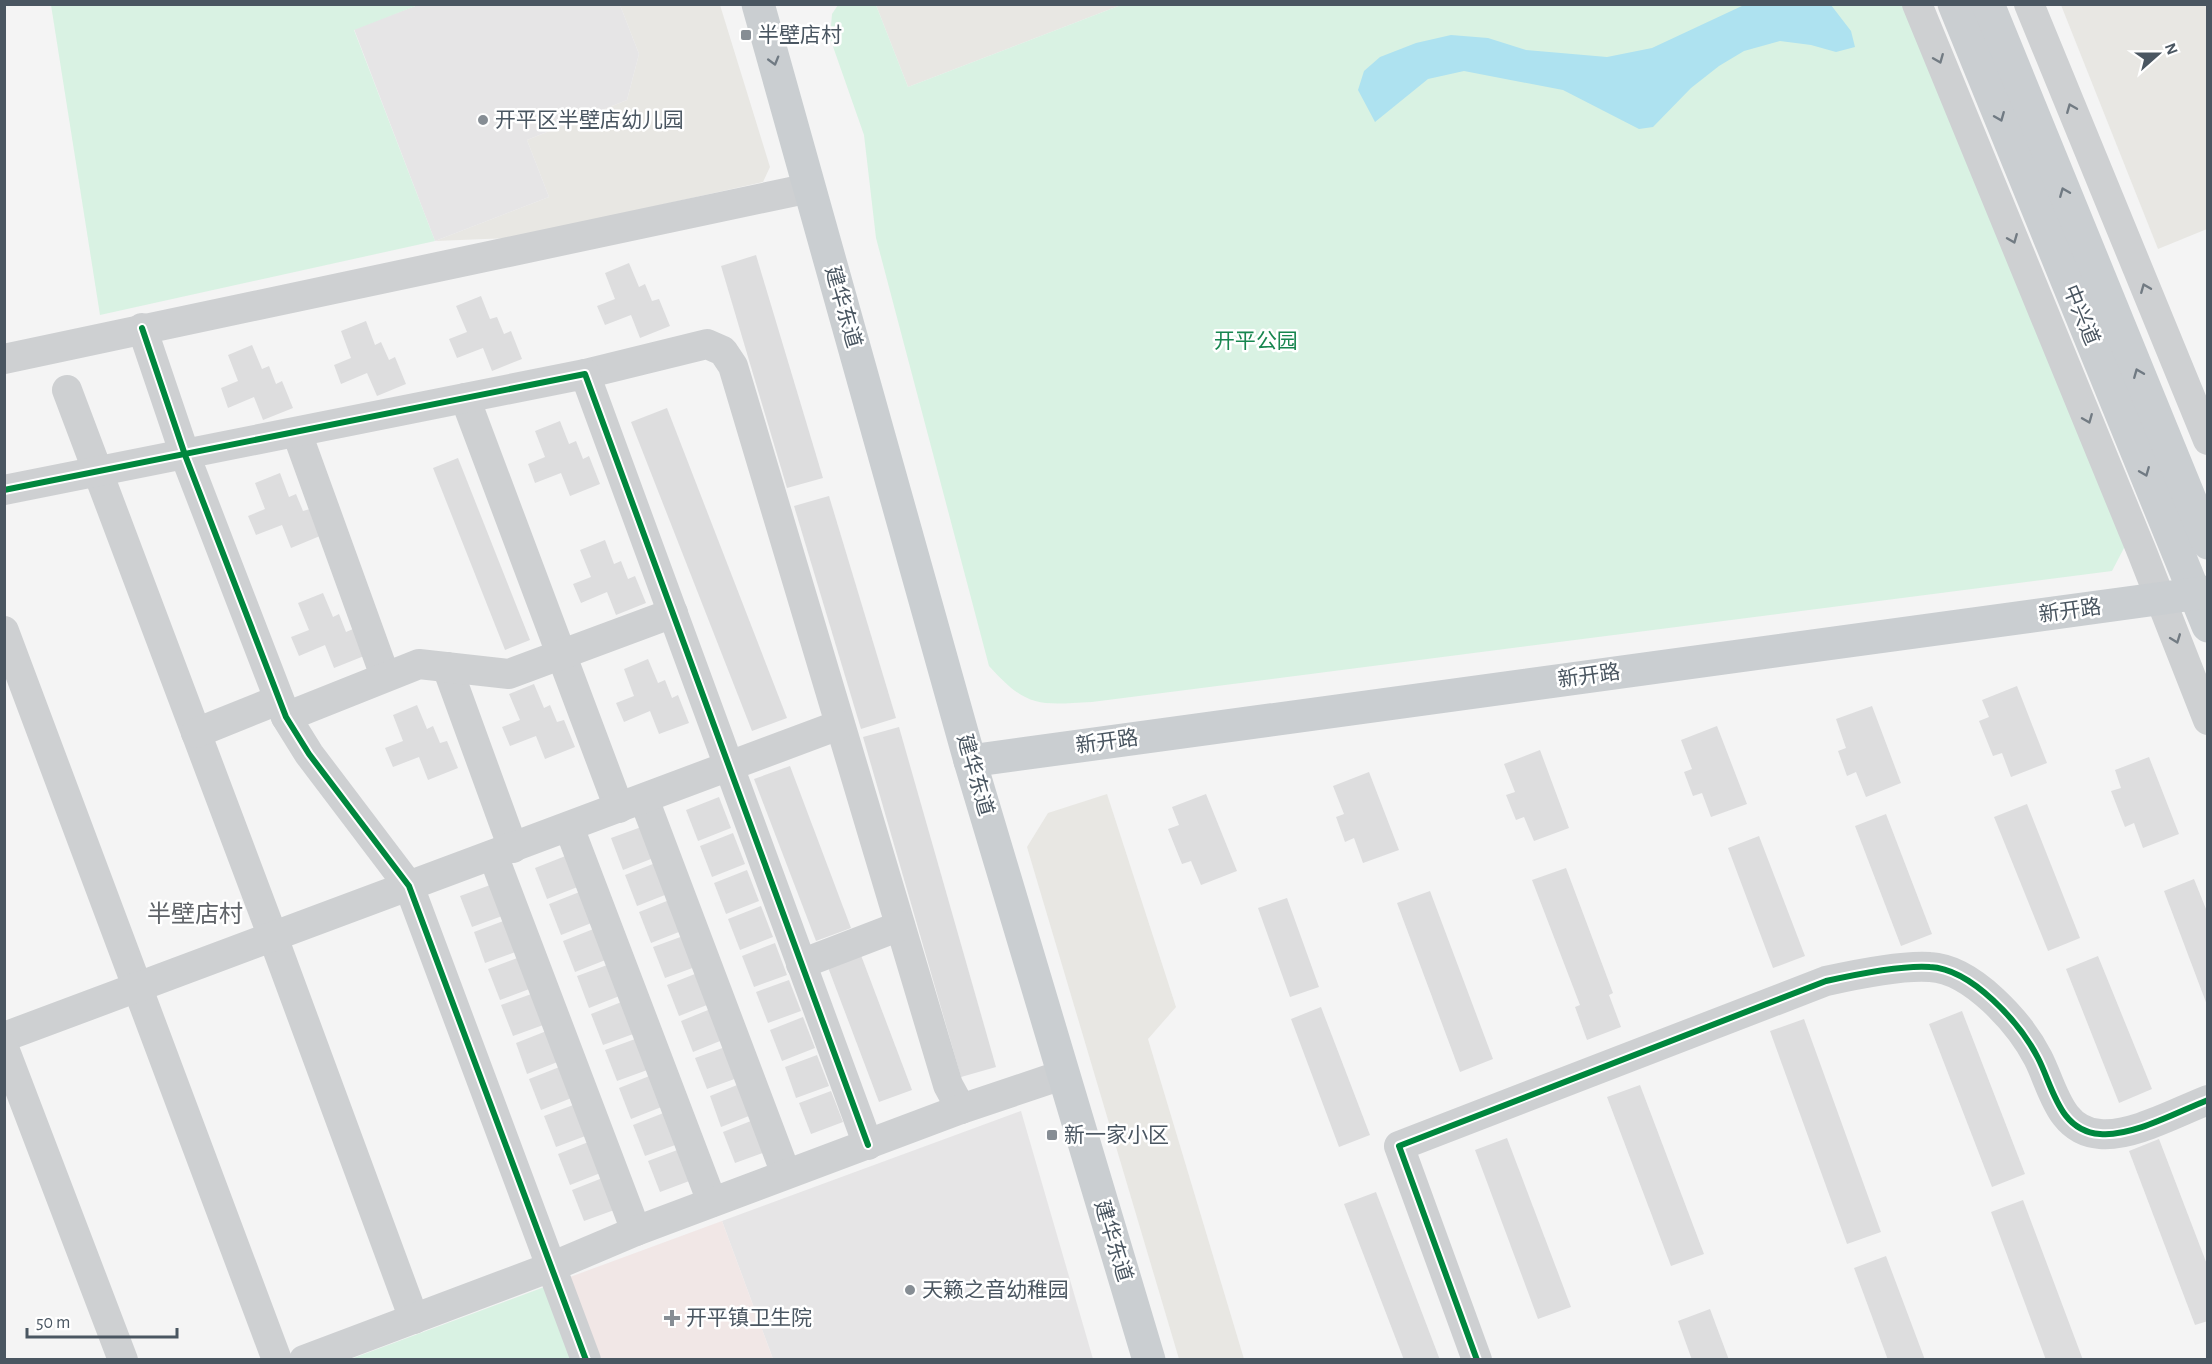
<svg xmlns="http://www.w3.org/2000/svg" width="2212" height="1364" viewBox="0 0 2212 1364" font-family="'Alegreya Sans','Noto Sans SC',sans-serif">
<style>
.commercial{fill:#e8e7e3}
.education{fill:#e6e5e6}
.medical{fill:#f1e7e6}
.green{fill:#d9f2e3}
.water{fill:#aee2f0}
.building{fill:#ddddde}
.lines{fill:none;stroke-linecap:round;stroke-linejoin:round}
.minor{stroke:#ced0d2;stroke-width:30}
.major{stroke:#caced1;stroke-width:33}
.cycleway-casing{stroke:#fff;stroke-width:10}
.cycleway{stroke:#00873e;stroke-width:6}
.oneway{stroke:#727b83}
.oneway2{stroke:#707a83}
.poi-dot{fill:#868d94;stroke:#fff;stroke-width:2}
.labels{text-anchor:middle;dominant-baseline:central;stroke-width:5;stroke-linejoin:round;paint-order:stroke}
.poi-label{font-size:21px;fill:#4a5661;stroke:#fff;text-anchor:start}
.street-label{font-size:21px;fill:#4a5661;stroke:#fff}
.park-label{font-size:21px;fill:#17864f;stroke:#fff}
.quarter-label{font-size:24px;fill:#5f6368;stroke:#fff}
</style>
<rect width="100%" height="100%" fill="#f4f4f4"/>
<g class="commercial">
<polygon points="620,5 720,5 770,167 763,182 513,238 435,241 549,197 527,140 627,100 639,54"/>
<polygon points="876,5 1121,5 908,87"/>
<polygon points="2061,5 2207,5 2207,229 2158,249"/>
<polygon points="1107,794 1176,1007 1148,1039 1244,1359 1179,1359 1027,847 1048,813"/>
</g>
<g class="education">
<polygon points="418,5 620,5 639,54 627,100 527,140 549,197 435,241 354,29"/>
<polygon points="1021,1111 1093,1359 773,1359 722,1221"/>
</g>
<polygon class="medical" points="722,1221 773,1359 601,1359 570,1277"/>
<g class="green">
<polygon points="51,5 418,5 354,30 435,241 100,315"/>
<path d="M838,5H876L908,87L1121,5H1916L2136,525L2112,571L1092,702C1038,705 1027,708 989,666L876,238L864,135L830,38L832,14Z"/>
<polygon points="547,1286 574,1360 348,1360"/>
</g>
<polygon class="water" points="1744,5 1831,5 1851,31 1855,47 1836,52 1811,45 1780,41 1744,51 1719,66 1691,88 1653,127 1639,129 1563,90 1464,71 1428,79 1375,122 1358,90 1364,71 1380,57 1416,43 1451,35 1488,38 1526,50 1607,57 1652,48"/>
<g class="building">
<polygon points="756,255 823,478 787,488 721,266"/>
<polygon points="629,263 639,287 645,284 652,301 659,299 670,326 640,338 631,315 605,325 597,306 615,299 605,273"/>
<polygon points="481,296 490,319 497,317 504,334 511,331 522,359 492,371 483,348 457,358 449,339 467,332 456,306"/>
<polygon points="366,321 375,345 381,342 389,360 395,357 406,384 377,396 367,373 341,384 334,365 351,358 341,331"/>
<polygon points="252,345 262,369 269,366 276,384 282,381 293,408 263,420 254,397 228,408 221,388 238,381 228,355"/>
<polygon points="667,408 787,718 752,731 631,422"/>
<polygon points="560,421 569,444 576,441 583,459 589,456 600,484 570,496 561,473 535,483 528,464 545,457 535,431"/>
<polygon points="458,458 530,640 505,650 433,468"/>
<polygon points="280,473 289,497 296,494 303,511 310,509 320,536 291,548 282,525 256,535 248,516 265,509 255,483"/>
<polygon points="829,496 896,718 861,729 794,506"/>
<polygon points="605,540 614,564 621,561 628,579 635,576 646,603 616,615 607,592 581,603 573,584 591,577 580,550"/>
<polygon points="323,593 333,617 339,614 346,632 353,629 364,656 334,668 325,645 299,656 291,637 309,630 298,603"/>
<polygon points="648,659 658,683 665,680 672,698 678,695 689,723 659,734 650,711 624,722 616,703 634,696 624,669"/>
<polygon points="534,684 544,708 550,705 557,722 564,720 575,747 545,759 536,736 510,746 502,727 520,720 509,694"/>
<polygon points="2017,686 2047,763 2011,777 2002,753 1993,756 1979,721 1989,717 1982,700"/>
<polygon points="417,705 427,729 433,726 440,743 447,741 458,768 428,780 419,757 393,767 385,748 403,741 393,715"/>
<polygon points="1872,706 1901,783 1866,797 1856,772 1847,776 1838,751 1846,748 1836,719"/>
<polygon points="1717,726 1747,804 1711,817 1702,793 1693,796 1684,772 1692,769 1681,740"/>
<polygon points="899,727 996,1067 961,1077 863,737"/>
<polygon points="1540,750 1569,828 1534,841 1524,817 1516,820 1506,795 1515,792 1504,764"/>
<polygon points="2149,757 2179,834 2143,848 2134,823 2125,827 2111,791 2121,788 2115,770"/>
<polygon points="790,766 851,928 816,941 754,779"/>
<polygon points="1369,772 1399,850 1363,863 1354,838 1345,842 1336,817 1344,814 1333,786"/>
<polygon points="1206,794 1237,871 1201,885 1191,861 1182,864 1168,829 1179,825 1172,807"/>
<polygon points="719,797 731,828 698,841 686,810"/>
<polygon points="2027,804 2080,938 2048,951 1994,817"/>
<polygon points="1886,814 1932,934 1901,946 1855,826"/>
<polygon points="644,826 656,857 623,870 611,838"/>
<polygon points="733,833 745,864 712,877 700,846"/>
<polygon points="1759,836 1805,956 1773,968 1728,848"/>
<polygon points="568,855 580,886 547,899 535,868"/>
<polygon points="658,862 670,893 637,906 625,875"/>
<polygon points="1566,868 1613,993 1609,995 1621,1027 1587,1040 1575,1007 1580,1005 1532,880"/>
<polygon points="747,870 759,901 726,914 714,883"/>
<polygon points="2194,879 2208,914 2207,1005 2164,891"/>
<polygon points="493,884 505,915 472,927 460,896"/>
<polygon points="582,891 594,922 561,935 549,904"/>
<polygon points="1430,891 1493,1059 1460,1072 1397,903"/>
<polygon points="1287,898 1319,987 1290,997 1258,908"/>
<polygon points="672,899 684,930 651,943 639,912"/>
<polygon points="761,906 773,937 740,950 728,919"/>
<polygon points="506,920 518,951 485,963 474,932"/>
<polygon points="596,928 608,959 575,972 563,941"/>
<polygon points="686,935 698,966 665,978 653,947"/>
<polygon points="775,943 787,975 754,987 742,956"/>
<polygon points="859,950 912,1090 879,1102 826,962"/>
<polygon points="2098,956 2152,1089 2119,1103 2066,969"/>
<polygon points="520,957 532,988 500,1000 488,969"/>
<polygon points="610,964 622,995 589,1008 577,976"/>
<polygon points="700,972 712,1003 679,1016 667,985"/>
<polygon points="789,980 801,1011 768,1023 756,992"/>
<polygon points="534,993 546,1024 513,1036 501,1005"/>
<polygon points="624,1001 636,1033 603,1045 591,1014"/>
<polygon points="1321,1007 1370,1135 1339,1147 1291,1019"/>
<polygon points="713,1008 725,1039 693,1052 681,1021"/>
<polygon points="1962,1011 2025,1174 1992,1187 1929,1024"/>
<polygon points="803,1017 815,1048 782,1061 770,1030"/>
<polygon points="1804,1019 1881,1232 1847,1244 1770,1031"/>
<polygon points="549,1030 560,1061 527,1074 516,1043"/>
<polygon points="638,1038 650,1069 617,1081 605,1050"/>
<polygon points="728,1046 740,1077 707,1089 695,1058"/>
<polygon points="817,1055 829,1086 796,1098 785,1067"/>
<polygon points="562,1066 574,1097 541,1110 529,1079"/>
<polygon points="652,1075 664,1106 631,1119 619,1088"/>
<polygon points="742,1083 754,1114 721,1127 710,1096"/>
<polygon points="1640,1085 1704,1254 1671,1266 1607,1097"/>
<polygon points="831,1091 843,1122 811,1134 799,1103"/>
<polygon points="576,1104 588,1135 556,1147 544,1116"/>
<polygon points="666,1112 678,1144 645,1156 633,1125"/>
<polygon points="756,1119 768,1151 735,1163 723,1132"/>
<polygon points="1507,1138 1571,1307 1538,1319 1475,1150"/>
<polygon points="2159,1139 2208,1267 2208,1321 2195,1325 2129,1151"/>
<polygon points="591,1141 603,1172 570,1185 558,1154"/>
<polygon points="680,1149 692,1180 660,1192 648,1161"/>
<polygon points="605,1177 617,1209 584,1221 572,1190"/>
<polygon points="1376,1192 1440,1360 1404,1360 1344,1204"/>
<polygon points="2023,1200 2083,1360 2046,1360 1991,1212"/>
<polygon points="1886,1256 1925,1360 1888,1360 1854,1268"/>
<polygon points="1710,1309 1729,1360 1692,1360 1678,1321"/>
</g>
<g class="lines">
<g class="minor">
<polyline points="1917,4 2142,552 2208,720"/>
<polyline points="2029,4 2208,440"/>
<polyline points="142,328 185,455 286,717 309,754 409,886 586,1360"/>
<polyline points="4,359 810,188"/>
<polyline points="585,374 707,344 723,351 733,366 948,1085 961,1109"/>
<polyline points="67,390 273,937 414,1319"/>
<polyline points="465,398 619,808"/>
<polyline points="297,433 385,676"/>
<polyline points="4,490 585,374 868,1145"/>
<polyline points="4,631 277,1360"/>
<polyline points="447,667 513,848"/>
<polyline points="286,717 419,664 509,674 673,613"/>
<polyline points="196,733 278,700"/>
<polyline points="644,799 786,1174"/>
<polyline points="569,827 712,1202"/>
<polyline points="493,855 636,1231"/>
<polyline points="801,964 900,926"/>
<polyline points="4,1037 839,725"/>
<polyline points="4,1048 123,1360"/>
<polyline points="304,1360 551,1267 636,1231 961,1109 1062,1075"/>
<path d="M1477,1360L1399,1146L1826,981C1853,975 1904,965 1930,967C1972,969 2020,1023 2038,1058C2053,1087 2059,1131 2100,1134C2132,1137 2177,1112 2208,1100"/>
</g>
<g class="major">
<polyline points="758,4 970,761 1149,1360"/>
<polyline points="1954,4 2208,626"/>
<polyline points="1988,4 2208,543"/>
<polyline points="970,761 2208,592"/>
</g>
<defs>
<g id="cycleway">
<polyline points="142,328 185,455 286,717 309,754 409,886 586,1360"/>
<polyline points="4,490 585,374 868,1145"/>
<path d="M1477,1360L1399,1146L1826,981C1853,975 1904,965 1930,967C1972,969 2020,1023 2038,1058C2053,1087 2059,1131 2100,1134C2132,1137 2177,1112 2208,1100"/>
</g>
</defs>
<use href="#cycleway" class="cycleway-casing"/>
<use href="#cycleway" class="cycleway"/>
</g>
<defs><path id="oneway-chevron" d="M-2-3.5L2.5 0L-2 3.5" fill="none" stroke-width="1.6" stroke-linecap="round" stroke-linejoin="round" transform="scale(1.5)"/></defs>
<g class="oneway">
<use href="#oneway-chevron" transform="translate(1939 59) rotate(68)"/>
<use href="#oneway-chevron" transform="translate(2071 108) rotate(-112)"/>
<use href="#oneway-chevron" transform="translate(2013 239) rotate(68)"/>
<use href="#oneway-chevron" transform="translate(2145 288) rotate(-112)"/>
<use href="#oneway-chevron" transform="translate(2088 419) rotate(68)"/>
<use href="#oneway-chevron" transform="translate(2176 639) rotate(69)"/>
</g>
<g class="oneway2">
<use href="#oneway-chevron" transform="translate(774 61) rotate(74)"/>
<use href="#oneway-chevron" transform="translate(2000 117) rotate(68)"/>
<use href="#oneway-chevron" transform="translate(2064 192) rotate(-112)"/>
<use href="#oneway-chevron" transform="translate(2138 373) rotate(-112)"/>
<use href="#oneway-chevron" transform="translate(2145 472) rotate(68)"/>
</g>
<g class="poi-dot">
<rect x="740" y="29" width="12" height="12" rx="3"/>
<circle cx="483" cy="120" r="6"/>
<rect x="1046" y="1129" width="12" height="12" rx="3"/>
<circle cx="910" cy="1290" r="6"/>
<path d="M669 1309h6v6h6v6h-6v6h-6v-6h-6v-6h6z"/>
</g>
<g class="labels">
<g class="poi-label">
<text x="758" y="35">半壁店村</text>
<text x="495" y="120">开平区半壁店幼儿园</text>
<text x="1064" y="1135">新一家小区</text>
<text x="922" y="1290">天籁之音幼稚园</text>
<text x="686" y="1318">开平镇卫生院</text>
</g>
<g class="street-label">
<text transform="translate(843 307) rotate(74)">建华东道</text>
<text transform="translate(2081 315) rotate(68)">中兴道</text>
<text transform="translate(2070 611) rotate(-8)">新开路</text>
<text transform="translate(1589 676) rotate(-8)">新开路</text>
<text transform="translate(1107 742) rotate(-8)">新开路</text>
<text transform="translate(975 775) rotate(74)">建华东道</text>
<text transform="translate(1113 1241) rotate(73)">建华东道</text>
</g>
<g class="park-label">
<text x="1256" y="341">开平公园</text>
</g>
<g class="quarter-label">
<text x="195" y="915">半壁店村</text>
</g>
</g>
<rect width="2212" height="1364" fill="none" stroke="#4a5661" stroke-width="12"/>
<g transform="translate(2158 54) rotate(69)" stroke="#ffffff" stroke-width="4.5" paint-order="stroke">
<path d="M0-4.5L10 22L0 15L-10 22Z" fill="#4a5661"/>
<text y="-9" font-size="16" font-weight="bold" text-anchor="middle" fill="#4a5661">N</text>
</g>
<path d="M27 1328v9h150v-9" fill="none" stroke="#4a5661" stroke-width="3"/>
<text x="36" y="1328" font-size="18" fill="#4a5661" stroke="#ffffff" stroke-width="4.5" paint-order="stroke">50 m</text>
</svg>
